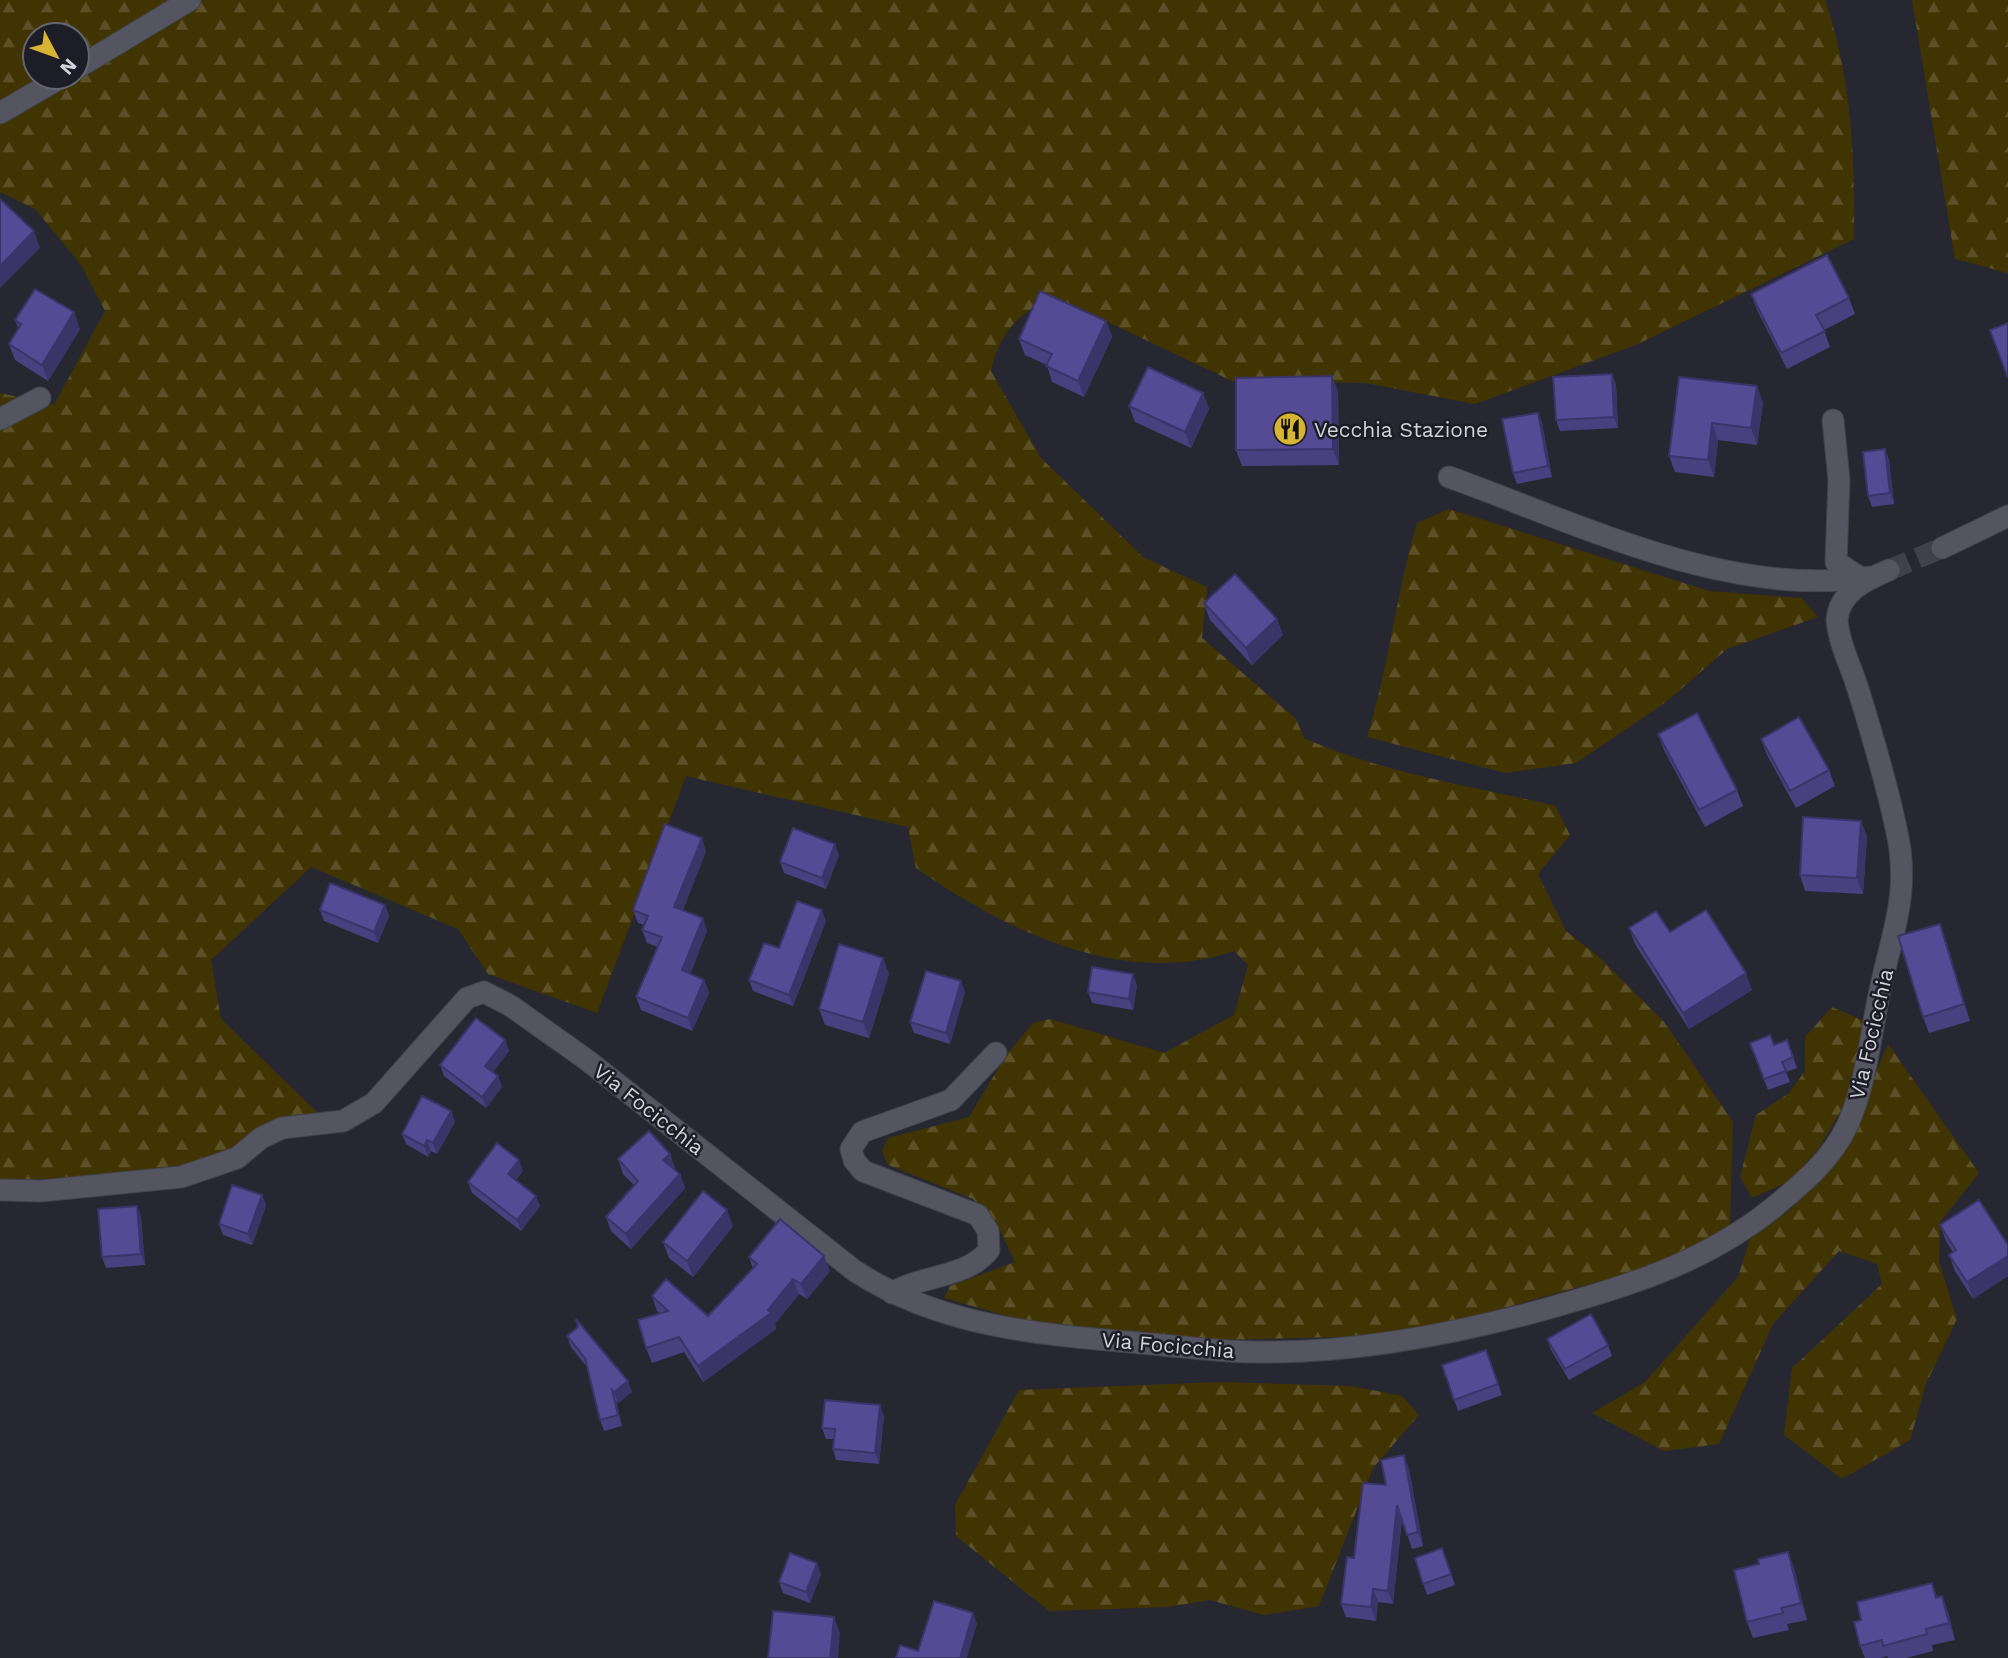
<svg xmlns="http://www.w3.org/2000/svg" width="2008" height="1658" viewBox="0 0 2008 1658" font-family="'Work Sans',sans-serif">
<style>
.forest{fill:url(#forest-firs);fill-rule:evenodd}
.lines{fill:none;stroke-linecap:round;stroke-linejoin:round}
.minor-tunnel{stroke:#41414b;stroke-width:21;stroke-dasharray:21 10;stroke-linecap:butt}
.minor-casing{stroke:#42424b;stroke-width:23}
.minor{stroke:#555461;stroke-width:21}
.wall{fill:#48407f}
.shaded-wall{fill:#3b3468}
.building{fill:#544b94;stroke:#3b3468;stroke-width:2}
.labels{text-anchor:middle;dominant-baseline:central;stroke-width:5;stroke-linejoin:round;paint-order:stroke}
.poi-label{font-size:21px;fill:#d2d2d9;stroke:#1d1d28;text-anchor:start}
.street-label{font-size:21px;fill:#d2d2d9;stroke:#1d1d28}
</style>
<defs>
<pattern id="forest-firs" width="22" height="20" patternUnits="userSpaceOnUse" patternTransform="scale(1.75)"><rect width="22" height="20" fill="#413403"/><path d="M5 1l3.5 6h-7zM16 11l3.5 6h-7z" fill="#5c5027"/></pattern>
</defs>
<rect width="100%" height="100%" fill="#272732"/>
<g class="forest">
<path d="M0,0H1825C1852,79 1855,157 1854,239L1638,344L1475,404L1365,383L1232,381L1055,297C1019,312 999,332 991,371L1041,458L1143,557L1207,587L1202,638L1296,719L1304,738C1382,773 1472,786 1555,806L1570,835L1538,874L1566,931L1599,957L1664,1022L1733,1122L1730,1226L1672,1261L1468,1318L1374,1336L1219,1340L1025,1321L944,1298L950,1286L1015,1262L998,1226L973,1199L888,1165L882,1151L888,1138L969,1117L1007,1054L1033,1023L1050,1019L1164,1053L1234,1015L1248,965L1234,951C1125,989 1004,930 916,868L908,827L686,776L597,1013L488,974L458,929L311,867L211,960L221,1019L323,1118L223,1159L122,1173L0,1182V393L54,405L105,311L81,265L35,209L0,192ZM35,35H77V77H35Z"/>
<polygon points="1912,0 2008,0 2008,273 1955,259"/>
<path d="M1449,509L1709,591L1801,598L1818,617L1727,649L1666,702L1576,763L1505,773L1367,737C1389,667 1396,594 1417,523Z"/>
<polygon points="1832,1007 1864,1021 1849,1097 1819,1148 1790,1181 1752,1198 1740,1177 1756,1115 1789,1093 1805,1071 1805,1037"/>
<polygon points="1888,1044 1979,1173 1940,1222 1939,1262 1957,1319 1926,1384 1910,1440 1842,1479 1784,1435 1792,1368 1882,1284 1877,1264 1839,1251 1773,1324 1719,1444 1664,1451 1592,1413 1645,1382 1738,1277 1750,1239 1793,1207 1842,1153"/>
<polygon points="1219,1382 1351,1386 1402,1396 1419,1415 1373,1468 1319,1606 1264,1615 1210,1600 1167,1607 1049,1611 956,1536 955,1505 1019,1390"/>
</g>
<g class="lines">
<polyline class="minor-tunnel" points="1889,570 1942,548"/>
<defs>
<g id="minor">
<polyline points="77,68 190,0"/>
<polyline points="0,113 62,77"/>
<polyline points="0,419 40,398"/>
<polyline points="1833,420 1839,480 1836,562 1861,578"/>
<path d="M1449,477C1580,524 1729,599 1869,577"/>
<polyline points="1942,548 2008,516"/>
<path d="M0,1190L41,1191L181,1177L237,1158L261,1138L282,1128L343,1121L374,1103L467,998L484,992L511,1006L587,1060L855,1271C938,1325 1033,1334 1130,1342C1178,1346 1226,1353 1274,1352C1365,1351 1454,1334 1542,1310C1626,1287 1705,1263 1774,1207C1803,1183 1832,1159 1848,1124C1865,1085 1870,1042 1878,1000C1890,937 1912,894 1896,828C1886,781 1872,734 1858,689C1851,666 1839,644 1837,620C1839,592 1866,580 1889,570"/>
<path d="M892,1293C921,1275 967,1278 989,1250L988,1231L978,1215L863,1171L854,1160L851,1149L862,1132L951,1100L996,1053"/>
</g>
</defs>
<use href="#minor" class="minor-casing"/>
<use href="#minor" class="minor"/>
</g>
<g class="wall">
<polygon points="1751,294 1849,298 1855,314 1824,330 1830,347 1787,369 1757,310"/>
<polygon points="15,320 80,329 48,381 15,360 9,344 18,328"/>
<polygon points="1106,321 1112,337 1084,397 1052,382 1047,365 1025,355 1019,339"/>
<polygon points="1612,374 1616,385 1618,428 1560,431 1556,420"/>
<polygon points="1332,376 1338,392 1339,465 1242,466 1236,450"/>
<polygon points="1757,386 1763,403 1757,445 1718,440 1714,477 1675,472 1669,456"/>
<polygon points="1203,393 1209,409 1191,448 1135,422 1129,406"/>
<polygon points="1538,413 1542,423 1552,477 1517,484 1513,473"/>
<polygon points="1885,449 1889,460 1894,504 1872,507 1868,496"/>
<polygon points="1204,603 1277,619 1283,635 1252,665 1210,620"/>
<polygon points="1658,734 1737,790 1743,806 1705,827 1664,750"/>
<polygon points="1761,739 1829,770 1835,786 1796,808 1767,755"/>
<polygon points="1861,821 1867,837 1863,894 1805,891 1800,875"/>
<polygon points="706,851 683,910 707,931 690,974 704,980 709,993 692,1031 641,1010 636,997 658,947 647,943 642,930 644,925 638,923 633,910"/>
<polygon points="839,855 826,889 784,873 780,862"/>
<polygon points="385,905 389,916 378,943 324,921 320,910"/>
<polygon points="826,921 793,1006 753,991 749,980 779,948"/>
<polygon points="1940,924 1970,1021 1929,1033 1923,1017"/>
<polygon points="1629,928 1670,932 1752,990 1689,1029 1635,944"/>
<polygon points="883,958 889,974 869,1038 825,1025 819,1009"/>
<polygon points="1137,985 1133,1010 1092,1003 1088,992"/>
<polygon points="965,992 950,1044 914,1033 910,1022"/>
<polygon points="505,1040 509,1051 493,1072 498,1076 502,1087 486,1108 444,1076 440,1065"/>
<polygon points="1787,1040 1797,1068 1786,1072 1790,1082 1768,1090 1750,1043 1774,1045"/>
<polygon points="451,1111 455,1122 437,1154 431,1151 428,1157 406,1144 402,1134"/>
<polygon points="670,1154 675,1168 674,1169 680,1174 685,1188 631,1249 611,1231 606,1217 634,1185 623,1174 618,1159"/>
<polygon points="523,1171 516,1180 540,1206 521,1231 472,1193 468,1182"/>
<polygon points="262,1195 266,1206 252,1245 223,1235 219,1224"/>
<polygon points="137,1206 141,1217 145,1265 106,1268 102,1257"/>
<polygon points="1940,1225 2008,1245 2008,1276 1973,1299 1955,1271 1949,1255 1953,1252 1946,1241"/>
<polygon points="733,1226 693,1277 669,1258 663,1242"/>
<polygon points="749,1257 830,1271 807,1299 799,1294 775,1324 776,1329 703,1382 684,1352 652,1363 646,1348 660,1313 657,1311 652,1296 708,1316 753,1269"/>
<polygon points="567,1336 632,1392 618,1403 616,1401 622,1426 604,1431 600,1420 587,1367 571,1347"/>
<polygon points="1547,1339 1608,1345 1612,1356 1569,1380 1551,1350"/>
<polygon points="1486,1350 1502,1395 1458,1411 1442,1365"/>
<polygon points="884,1416 879,1464 836,1460 833,1449 834,1439 826,1439 822,1428"/>
<polygon points="1409,1469 1423,1546 1412,1549 1402,1519 1393,1604 1378,1602 1376,1621 1346,1617 1341,1604 1354,1558 1386,1485"/>
<polygon points="1442,1548 1455,1585 1427,1595 1415,1558"/>
<polygon points="1788,1552 1794,1568 1807,1620 1787,1624 1789,1630 1753,1638 1747,1622 1759,1564"/>
<polygon points="821,1574 810,1603 783,1593 779,1582"/>
<polygon points="1932,1583 1937,1597 1942,1596 1948,1612 1955,1640 1932,1645 1933,1651 1906,1658 1888,1658 1887,1656 1881,1658 1865,1658 1860,1646 1861,1620"/>
</g>
<g class="shaded-wall">
<polygon points="34,231 40,248 0,288 0,266"/>
<polygon points="74,312 80,329 48,381 42,365"/>
<polygon points="1106,321 1112,337 1084,397 1078,381"/>
<polygon points="1612,374 1616,385 1618,428 1614,417"/>
<polygon points="1332,376 1338,392 1339,465 1333,449"/>
<polygon points="1757,386 1763,403 1757,445 1751,428"/>
<polygon points="1203,393 1209,409 1191,448 1185,432"/>
<polygon points="1538,413 1542,423 1552,477 1548,466"/>
<polygon points="1712,423 1718,440 1714,477 1708,460"/>
<polygon points="1885,449 1889,460 1894,504 1890,493"/>
<polygon points="1277,619 1283,635 1252,665 1246,648"/>
<polygon points="1861,821 1867,837 1863,894 1857,878"/>
<polygon points="702,838 706,851 679,920 674,907"/>
<polygon points="835,844 839,855 826,889 822,878"/>
<polygon points="385,905 389,916 378,943 374,932"/>
<polygon points="822,910 826,921 793,1006 789,995"/>
<polygon points="703,918 707,931 687,983 682,970"/>
<polygon points="1940,924 1946,940 1970,1021 1964,1004"/>
<polygon points="883,958 889,974 869,1038 863,1022"/>
<polygon points="1746,973 1752,990 1689,1029 1683,1013"/>
<polygon points="1133,974 1137,985 1133,1010 1129,999"/>
<polygon points="704,980 709,993 692,1031 688,1018"/>
<polygon points="961,981 965,992 950,1044 946,1033"/>
<polygon points="505,1040 509,1051 489,1077 485,1066"/>
<polygon points="498,1076 502,1087 486,1108 482,1097"/>
<polygon points="451,1111 455,1122 437,1154 433,1143"/>
<polygon points="427,1140 431,1151 428,1157 424,1146"/>
<polygon points="670,1154 675,1168 668,1175 663,1160"/>
<polygon points="519,1160 523,1171 512,1185 508,1174"/>
<polygon points="680,1174 685,1188 631,1249 626,1234"/>
<polygon points="262,1195 266,1206 252,1245 248,1234"/>
<polygon points="536,1196 540,1206 521,1231 517,1220"/>
<polygon points="137,1206 141,1217 145,1265 141,1254"/>
<polygon points="727,1210 733,1226 693,1277 687,1261"/>
<polygon points="824,1256 830,1271 807,1299 801,1284"/>
<polygon points="2008,1256 2008,1276 1973,1299 1967,1282"/>
<polygon points="793,1279 799,1294 775,1324 776,1329 703,1382 698,1366 768,1310"/>
<polygon points="628,1381 632,1392 618,1403 614,1392"/>
<polygon points="612,1390 616,1401 622,1426 618,1415"/>
<polygon points="880,1405 884,1416 879,1464 875,1453"/>
<polygon points="1404,1455 1409,1469 1423,1546 1418,1532"/>
<polygon points="1397,1505 1402,1518 1393,1604 1388,1591"/>
<polygon points="1788,1552 1794,1568 1807,1620 1801,1603"/>
<polygon points="817,1563 821,1574 810,1603 806,1592"/>
<polygon points="1373,1589 1378,1602 1376,1621 1371,1607"/>
<polygon points="1942,1596 1948,1612 1955,1640 1949,1623"/>
<polygon points="973,1613 977,1624 967,1658 960,1658"/>
<polygon points="834,1617 840,1633 838,1658 830,1658"/>
</g>
<g class="building">
<polygon points="0,199 34,231 0,266"/>
<polygon points="1827,255 1849,298 1816,315 1825,331 1781,353 1751,294"/>
<polygon points="35,289 74,312 42,365 9,344 21,324 15,320"/>
<polygon points="1040,291 1106,321 1078,381 1046,366 1052,354 1019,339"/>
<polygon points="2008,323 2008,375 2007,376 1990,330"/>
<polygon points="1148,367 1203,393 1185,432 1129,406"/>
<polygon points="1612,374 1614,417 1556,420 1553,377"/>
<polygon points="1332,376 1333,449 1236,450 1236,378"/>
<polygon points="1679,377 1757,386 1751,428 1712,423 1708,460 1669,456"/>
<polygon points="1538,413 1548,466 1513,473 1502,419"/>
<polygon points="1885,449 1890,493 1868,496 1863,452"/>
<polygon points="1235,574 1277,619 1246,648 1204,603"/>
<polygon points="1697,713 1737,790 1699,810 1658,734"/>
<polygon points="1799,717 1829,770 1790,791 1761,739"/>
<polygon points="1803,817 1861,821 1857,878 1800,875"/>
<polygon points="665,824 702,838 674,907 703,918 682,970 704,980 688,1018 636,997 662,937 642,930 648,916 633,910"/>
<polygon points="793,828 835,844 822,878 780,862"/>
<polygon points="330,883 385,905 374,932 320,910"/>
<polygon points="797,901 822,910 789,995 749,980 764,943 779,948"/>
<polygon points="1706,910 1746,973 1683,1013 1629,928 1656,911 1670,932"/>
<polygon points="1940,924 1964,1004 1923,1017 1898,936"/>
<polygon points="839,944 883,958 863,1022 819,1009"/>
<polygon points="1092,967 1133,974 1129,999 1088,992"/>
<polygon points="926,971 961,981 946,1033 910,1022"/>
<polygon points="476,1018 505,1040 485,1066 498,1076 482,1097 440,1065"/>
<polygon points="1770,1035 1774,1045 1787,1040 1793,1057 1782,1062 1786,1071 1764,1079 1750,1043"/>
<polygon points="422,1096 451,1111 433,1143 427,1140 424,1146 402,1134"/>
<polygon points="649,1131 670,1154 663,1160 680,1174 626,1234 606,1217 638,1181 618,1159"/>
<polygon points="497,1143 519,1160 508,1174 536,1196 517,1220 468,1182"/>
<polygon points="232,1185 262,1195 248,1234 219,1224"/>
<polygon points="703,1191 727,1210 687,1261 663,1242"/>
<polygon points="1979,1200 2008,1245 2008,1256 1967,1282 1949,1255 1956,1250 1940,1225"/>
<polygon points="137,1206 141,1254 102,1257 98,1209"/>
<polygon points="780,1219 824,1256 801,1284 793,1279 768,1310 771,1313 698,1366 679,1337 646,1348 638,1320 668,1311 652,1296 666,1279 708,1316 757,1264 749,1257"/>
<polygon points="1591,1314 1608,1345 1565,1369 1547,1339"/>
<polygon points="576,1319 628,1381 614,1392 612,1390 618,1415 600,1420 585,1358 567,1336 578,1327"/>
<polygon points="1486,1350 1498,1384 1454,1400 1442,1365"/>
<polygon points="825,1400 880,1405 875,1453 833,1449 835,1429 822,1428"/>
<polygon points="1404,1455 1418,1532 1407,1535 1397,1505 1388,1591 1373,1589 1371,1607 1341,1604 1347,1557 1354,1558 1363,1483 1386,1485 1381,1460"/>
<polygon points="1442,1548 1451,1574 1423,1584 1415,1558"/>
<polygon points="1788,1552 1801,1603 1781,1608 1783,1613 1747,1622 1734,1570 1759,1564 1758,1559"/>
<polygon points="790,1553 817,1563 806,1592 779,1582"/>
<polygon points="1932,1583 1936,1598 1942,1596 1949,1623 1926,1629 1927,1634 1883,1646 1882,1640 1860,1646 1854,1622 1861,1620 1857,1602"/>
<polygon points="934,1601 973,1613 960,1658 896,1658 900,1645 918,1651"/>
<polygon points="773,1611 834,1617 830,1658 768,1658"/>
</g>
<defs>
<symbol id="restaurant-disc" viewBox="-11 -11 22 22"><circle r="9.5" fill="#d7b434" stroke="#1d1d28"/><path d="M-5-6h1v4h1v-4h1v4h1v-4h1v5L-1.5 .5V6h-2V.5L-5-1ZM5-6V6H3V1.5H1.5Q1.5-4 5-6Z" fill="#111"/></symbol>
</defs>
<g fill-rule="evenodd">
<use href="#restaurant-disc" x="1271" y="410" width="38" height="38"/>
</g>
<g class="labels">
<g class="poi-label">
<text x="1314" y="429">Vecchia Stazione</text>
</g>
<g class="street-label">
<text transform="translate(1871 1034) rotate(-77)">Via Focicchia</text>
<text transform="translate(649 1109) rotate(38)">Via Focicchia</text>
<text transform="translate(1168 1345) rotate(5)">Via Focicchia</text>
</g>
</g>
<g transform="translate(56 56) rotate(131)"><circle r="33" fill="#1d1d28" stroke="#65656f" stroke-width="2"/>
<path d="M0-5L12 26L0 18L-12 26Z" fill="#d7b434"/>
<text y="-10" font-size="19" font-weight="bold" text-anchor="middle" fill="#d2d2d9">N</text>
</g>
</svg>
